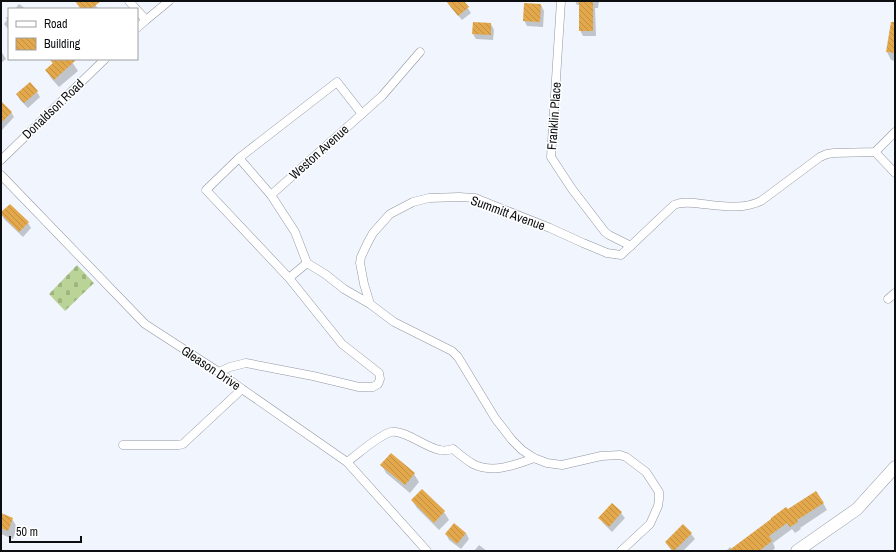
<svg xmlns="http://www.w3.org/2000/svg" width="896" height="552" viewBox="0 0 896 552" font-family="'Archivo Narrow',sans-serif">
<style>
.cemetery{fill:url(#cemetery-stones)}
.shadow{fill:#0003}
.building{fill:url(#building-back-hatch)}
.lines{fill:none;stroke-linecap:round;stroke-linejoin:round}
.street-casing{stroke:#9196a0;stroke-width:9}
.secondary-casing{stroke:#9196a0;stroke-width:13}
.street{stroke:#fff;stroke-width:8}
.secondary{stroke:#fff;stroke-width:12}
.labels{text-anchor:middle;dominant-baseline:central;stroke-width:3;stroke-linejoin:round;paint-order:stroke}
.street-label{font-size:13px;fill:#0c0e11;stroke:#fff}
</style>
<defs>
<pattern id="cemetery-stones" width="16" height="16" patternUnits="userSpaceOnUse"><rect width="16" height="16" fill="#bad397"/><path d="M2 7V4a2 2 0 0 1 4 0v3zM10 15v-3a2 2 0 0 1 4 0v3z" fill="#9fb481"/></pattern>
<pattern id="building-back-hatch" width="6" height="6" patternUnits="userSpaceOnUse"><rect width="6" height="6" fill="#e3a84b"/><path d="M-1 5l2 2M0 0l6 6M5-1l2 2" fill="none" stroke="#c28f40"/></pattern>
</defs>
<rect width="100%" height="100%" fill="#f1f5fe"/>
<polygon class="cemetery" points="77,265 94,283 65,311 49,294"/>
<g class="shadow">
<polygon points="75,1 93,1 98,9 81,9"/>
<polygon points="449,1 463,1 471,13 462,20 451,7"/>
<polygon points="575,1 599,1 598,8 595,8 596,36 583,36 580,30 580,5 577,5"/>
<polygon points="19,4 26,9 15,9"/>
<polygon points="541,5 544,11 543,27 527,26 524,20"/>
<polygon points="6,17 9,17 9,30 4,24 7,20"/>
<polygon points="491,24 494,30 493,40 476,39 473,34"/>
<polygon points="895,30 895,61 891,60 887,52"/>
<polygon points="1,51 6,59 1,63"/>
<polygon points="50,59 70,59 78,71 59,87 51,78 46,70 53,64"/>
<polygon points="37,92 40,97 28,108 20,100 17,94"/>
<polygon points="1,105 11,112 14,117 1,131"/>
<polygon points="1,213 28,223 31,228 23,237 4,219"/>
<polygon points="382,465 414,474 419,482 410,493 386,473"/>
<polygon points="412,500 444,512 449,520 439,530 417,508"/>
<polygon points="823,503 827,510 800,528 801,529 795,533 792,529 773,543 775,548 772,551 726,551 730,547 732,549 787,510"/>
<polygon points="621,513 625,518 612,532 603,523 600,518"/>
<polygon points="1,514 12,519 17,527 13,539 1,534"/>
<polygon points="683,525 691,534 695,539 683,551 672,551 666,543"/>
<polygon points="466,533 469,539 461,549 449,540 446,534"/>
<polygon points="479,545 487,551 474,551"/>
</g>
<g class="building">
<polygon points="75,1 101,1 91,9 81,9"/>
<polygon points="446,1 464,1 469,7 458,16"/>
<rect x="579" y="1" width="14" height="30"/>
<polygon points="524,3 541,4 540,22 523,21"/>
<polygon points="473,22 491,23 491,35 472,34"/>
<polygon points="891,22 895,22 895,53 886,52"/>
<polygon points="49,59 77,59 54,80 45,70 53,63"/>
<polygon points="30,82 38,91 24,103 16,94"/>
<polygon points="1,101 12,112 1,123"/>
<polygon points="10,204 29,222 19,232 1,214 1,212"/>
<polygon points="391,453 415,473 405,485 380,465"/>
<polygon points="422,489 445,511 434,523 411,500"/>
<polygon points="816,491 824,503 797,520 798,522 790,527 787,523 769,536 772,541 759,551 728,551 771,519 771,518 786,507 788,509"/>
<polygon points="612,503 622,512 609,527 598,518"/>
<polygon points="1,513 13,518 8,531 1,528"/>
<polygon points="454,523 466,533 457,544 445,534"/>
<polygon points="683,524 692,533 674,551 673,551 665,542"/>
</g>
<g class="lines">
<defs>
<g id="street">
<polyline points="129,1 136,9"/>
<polyline points="561,1 551,157 572,189 605,232 609,235 631,246"/>
<polyline points="137,10 146,20"/>
<polyline points="137,28 146,20 169,1"/>
<polyline points="875,152 895,173"/>
<polyline points="239,158 337,82 362,114"/>
<polyline points="1,160 105,59"/>
<polyline points="1,175 145,324 219,372 242,389 347,462 427,551"/>
<polyline points="307,263 295,232 271,195 382,96 420,52"/>
<polyline points="289,278 307,263 325,274 344,289 370,304 394,322 452,351 458,357 495,418 512,440 522,450 534,458 547,463 562,465 601,456 620,455 626,457 646,472 659,492 659,499 658,506 650,524 621,551"/>
<polyline points="888,299 895,293"/>
<path d="M370,304L364,284L360,263L361,257L368,242L373,233L390,214L413,202L429,198L459,197L475,198L550,228L583,243L607,253L621,255L674,205C683,201 693,203 702,204C722,206 742,210 761,201L820,157L827,154L834,153L875,152L895,132"/>
<polyline points="219,372 230,367 246,363 313,376 359,387 373,387 378,384 380,379 379,373 342,344 289,278 206,190 239,158 271,195"/>
<polyline points="123,445 179,445 183,444 242,389"/>
<path d="M347,462C358,454 379,435 391,432C404,429 426,448 440,450C444,451 449,450 453,449C459,454 466,460 473,464C493,474 515,465 534,458"/>
</g>
<polyline id="secondary" points="797,551 857,509 895,467"/>
</defs>
<use href="#street" class="street-casing"/>
<use href="#secondary" class="secondary-casing"/>
<use href="#street" class="street"/>
<use href="#secondary" class="secondary"/>
</g>
<g class="labels">
<g class="street-label">
<text transform="translate(53 109) rotate(-44)">Donaldson Road</text>
<text transform="translate(554 116) rotate(-86)">Franklin Place</text>
<text transform="translate(319 152) rotate(-42)">Weston Avenue</text>
<text transform="translate(508 213) rotate(20)">Summitt Avenue</text>
<text transform="translate(211 368) rotate(34)">Gleason Drive</text>
</g>
</g>
<rect width="896" height="552" fill="none" stroke="#0c0e11" stroke-width="4"/>
<rect x="8" y="8" width="130" height="52" fill="#ffffff" stroke="#9e9fa0"/>
<rect x="16" y="21" width="20" height="6" fill="#ffffff" stroke="#9e9fa0"/>
<text x="44" y="28" font-size="12" fill="#0c0e11">Road</text>
<rect x="16" y="38" width="20" height="12" fill="url(#building-back-hatch)" stroke="#9e9fa0"/>
<text x="44" y="48" font-size="12" fill="#0c0e11">Building</text>
<path d="M10 536v6h71v-6" fill="none" stroke="#0c0e11" stroke-width="2"/>
<text x="16" y="536" font-size="12" fill="#0c0e11" stroke="#ffffff" stroke-width="3" paint-order="stroke">50 m</text>
</svg>
